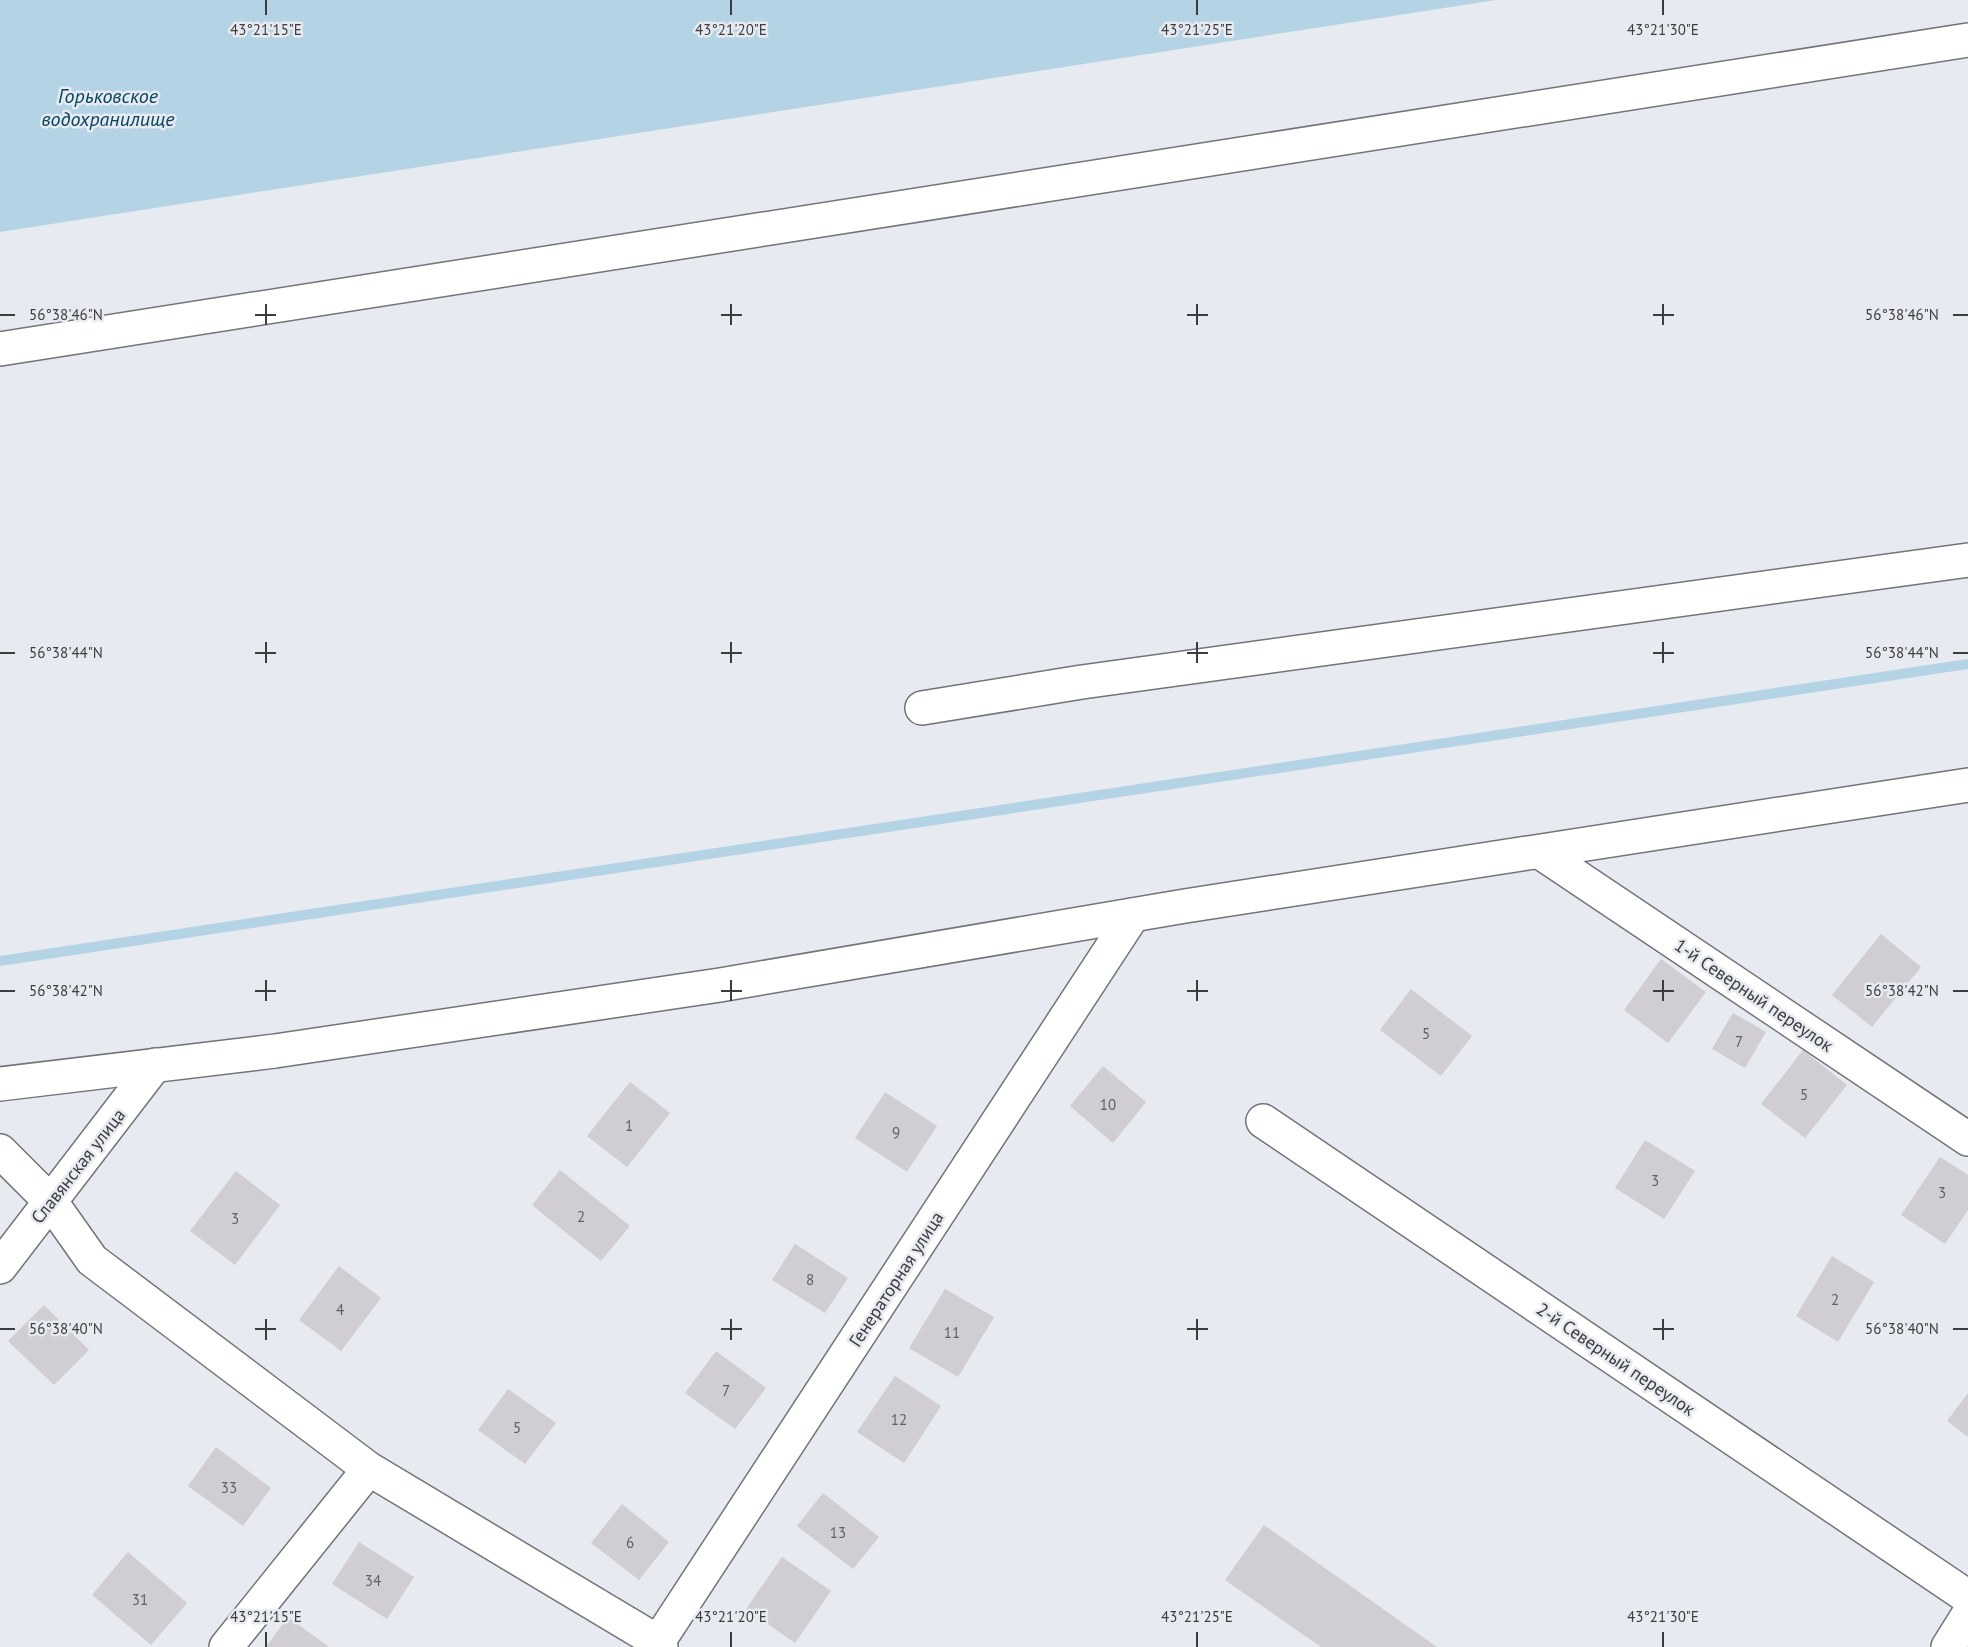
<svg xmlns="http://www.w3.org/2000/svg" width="1968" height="1647" viewBox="0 0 1968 1647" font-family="'PT Sans',sans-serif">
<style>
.water{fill:#b4d4e5}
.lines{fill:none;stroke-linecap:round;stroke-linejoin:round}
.stream{stroke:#b4d4e5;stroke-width:10}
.building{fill:#d0cdd3}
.minor-casing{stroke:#717478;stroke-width:36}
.major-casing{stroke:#717478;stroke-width:36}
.minor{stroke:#fff;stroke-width:33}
.major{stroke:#fff;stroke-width:33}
.ticks{fill:none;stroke:#3b3c3e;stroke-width:2}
.labels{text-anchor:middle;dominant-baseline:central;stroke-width:5;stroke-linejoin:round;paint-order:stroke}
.number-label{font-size:15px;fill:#606063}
.street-label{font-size:18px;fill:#3b3c3e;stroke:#e7eaf0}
.water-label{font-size:20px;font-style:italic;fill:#05455e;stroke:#e7eaf0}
.ticks-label{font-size:15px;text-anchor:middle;fill:#3b3c3e;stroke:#e7eaf0;stroke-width:5;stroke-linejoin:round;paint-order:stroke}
</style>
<rect width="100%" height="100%" fill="#e7eaf0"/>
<polygon class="water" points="0,0 1496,0 0,232"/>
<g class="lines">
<polyline class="stream" points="0,961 1968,664"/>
</g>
<g class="building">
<polygon points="1881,934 1921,967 1872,1027 1832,995"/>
<polygon points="1661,959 1706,992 1668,1043 1624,1010"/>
<polygon points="1411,989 1472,1036 1441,1076 1380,1030"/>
<polygon points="1733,1013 1766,1032 1745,1068 1712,1049"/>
<polygon points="1803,1050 1847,1085 1805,1138 1761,1104"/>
<polygon points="1103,1066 1146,1102 1113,1143 1070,1106"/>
<polygon points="630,1082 670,1113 627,1167 587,1136"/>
<polygon points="885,1092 937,1126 907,1172 855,1138"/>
<polygon points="1645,1140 1695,1171 1664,1219 1615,1188"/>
<polygon points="1940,1157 1968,1175 1968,1210 1945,1244 1901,1215"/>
<polygon points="560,1170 630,1226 601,1261 532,1205"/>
<polygon points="236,1171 280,1205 235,1265 190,1231"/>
<polygon points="795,1244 848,1278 825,1313 772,1280"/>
<polygon points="1832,1256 1874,1282 1838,1342 1796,1316"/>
<polygon points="339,1266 381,1298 341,1351 299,1320"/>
<polygon points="945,1289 994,1317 958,1377 909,1348"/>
<polygon points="44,1305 89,1350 54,1385 8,1341"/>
<polygon points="716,1351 766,1388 735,1429 685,1393"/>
<polygon points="895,1376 941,1406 904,1463 857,1432"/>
<polygon points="508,1389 556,1423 525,1464 478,1430"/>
<polygon points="1968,1393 1968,1437 1947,1421"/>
<polygon points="216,1447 271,1488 243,1526 188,1486"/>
<polygon points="823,1493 879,1537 853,1569 797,1526"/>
<polygon points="622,1504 669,1542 639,1580 591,1543"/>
<polygon points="1264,1525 1437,1647 1321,1647 1225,1580"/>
<polygon points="359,1542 414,1577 387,1619 332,1584"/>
<polygon points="128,1552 187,1603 151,1645 92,1595"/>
<polygon points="782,1557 831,1591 795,1643 746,1609"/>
<polygon points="288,1617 329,1647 266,1647"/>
</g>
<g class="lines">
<defs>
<g id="minor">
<polyline points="922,708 1082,682 1968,560"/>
<polyline points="1540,852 1968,1139"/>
<polyline points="0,1084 275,1051 720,985 1185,906 1968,785"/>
<polyline points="1263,1121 1968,1597"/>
<polyline points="0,1151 51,1202 92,1260 369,1469 658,1642 661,1647"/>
<polyline points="0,1267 155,1065"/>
<polyline points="658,1642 1133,915"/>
<polyline points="226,1647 369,1469"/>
<polyline points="1948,1647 1968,1615"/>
</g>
<polyline id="major" points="0,349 1968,40"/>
</defs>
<use href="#minor" class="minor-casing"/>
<use href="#major" class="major-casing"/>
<use href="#minor" class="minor"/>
<use href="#major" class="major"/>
</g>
<path class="ticks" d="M266,0V15M731,0V15M1197,0V15M1663,0V15M266,304V325M731,304V325M1197,304V325M1663,304V325M0,315H15M255,315H276M721,315H742M1187,315H1208M1653,315H1674M1953,315H1968M266,642V663M731,642V663M1197,642V663M1663,642V663M0,653H15M255,653H276M721,653H742M1187,653H1208M1653,653H1674M1953,653H1968M266,980V1001M731,980V1001M1197,980V1001M1663,980V1001M0,991H15M255,991H276M721,991H742M1187,991H1208M1653,991H1674M1953,991H1968M266,1319V1340M731,1319V1340M1197,1319V1340M1663,1319V1340M0,1329H15M255,1329H276M721,1329H742M1187,1329H1208M1653,1329H1674M1953,1329H1968M266,1632V1647M731,1632V1647M1197,1632V1647M1663,1632V1647"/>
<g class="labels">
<g class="number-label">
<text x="1426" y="1033">5</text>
<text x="1739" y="1041">7</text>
<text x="1804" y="1094">5</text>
<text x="1108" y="1104">10</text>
<text x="629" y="1125">1</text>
<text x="896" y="1132">9</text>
<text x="1655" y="1180">3</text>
<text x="1942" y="1192">3</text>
<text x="581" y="1216">2</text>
<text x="235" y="1218">3</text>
<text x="810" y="1279">8</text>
<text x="1835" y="1299">2</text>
<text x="340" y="1309">4</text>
<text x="952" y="1332">11</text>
<text x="726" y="1390">7</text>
<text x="899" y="1419">12</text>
<text x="517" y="1427">5</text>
<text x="229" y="1487">33</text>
<text x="838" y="1532">13</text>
<text x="630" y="1542">6</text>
<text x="373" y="1580">34</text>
<text x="140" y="1599">31</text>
</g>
<g class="street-label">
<text transform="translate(1754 995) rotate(34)">1-й Северный переулок</text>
<text transform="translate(78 1166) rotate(-52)">Славянская улица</text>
<text transform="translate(896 1279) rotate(-57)">Генераторная улица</text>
<text transform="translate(1616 1359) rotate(34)">2-й Северный переулок</text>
</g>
<g class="water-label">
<text x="108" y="96">Горьковское<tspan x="108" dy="23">водохранилище</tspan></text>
</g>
</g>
<g class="ticks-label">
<text x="266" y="35">43°21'15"E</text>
<text x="731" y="35">43°21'20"E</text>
<text x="1197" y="35">43°21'25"E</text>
<text x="1663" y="35">43°21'30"E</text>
<text x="66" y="320">56°38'46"N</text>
<text x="1902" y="320">56°38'46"N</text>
<text x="66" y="658">56°38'44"N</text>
<text x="1902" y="658">56°38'44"N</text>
<text x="66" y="996">56°38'42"N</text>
<text x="1902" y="996">56°38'42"N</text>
<text x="66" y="1334">56°38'40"N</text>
<text x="1902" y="1334">56°38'40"N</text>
<text x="266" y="1622">43°21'15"E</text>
<text x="731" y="1622">43°21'20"E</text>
<text x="1197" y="1622">43°21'25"E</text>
<text x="1663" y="1622">43°21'30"E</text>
</g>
</svg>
